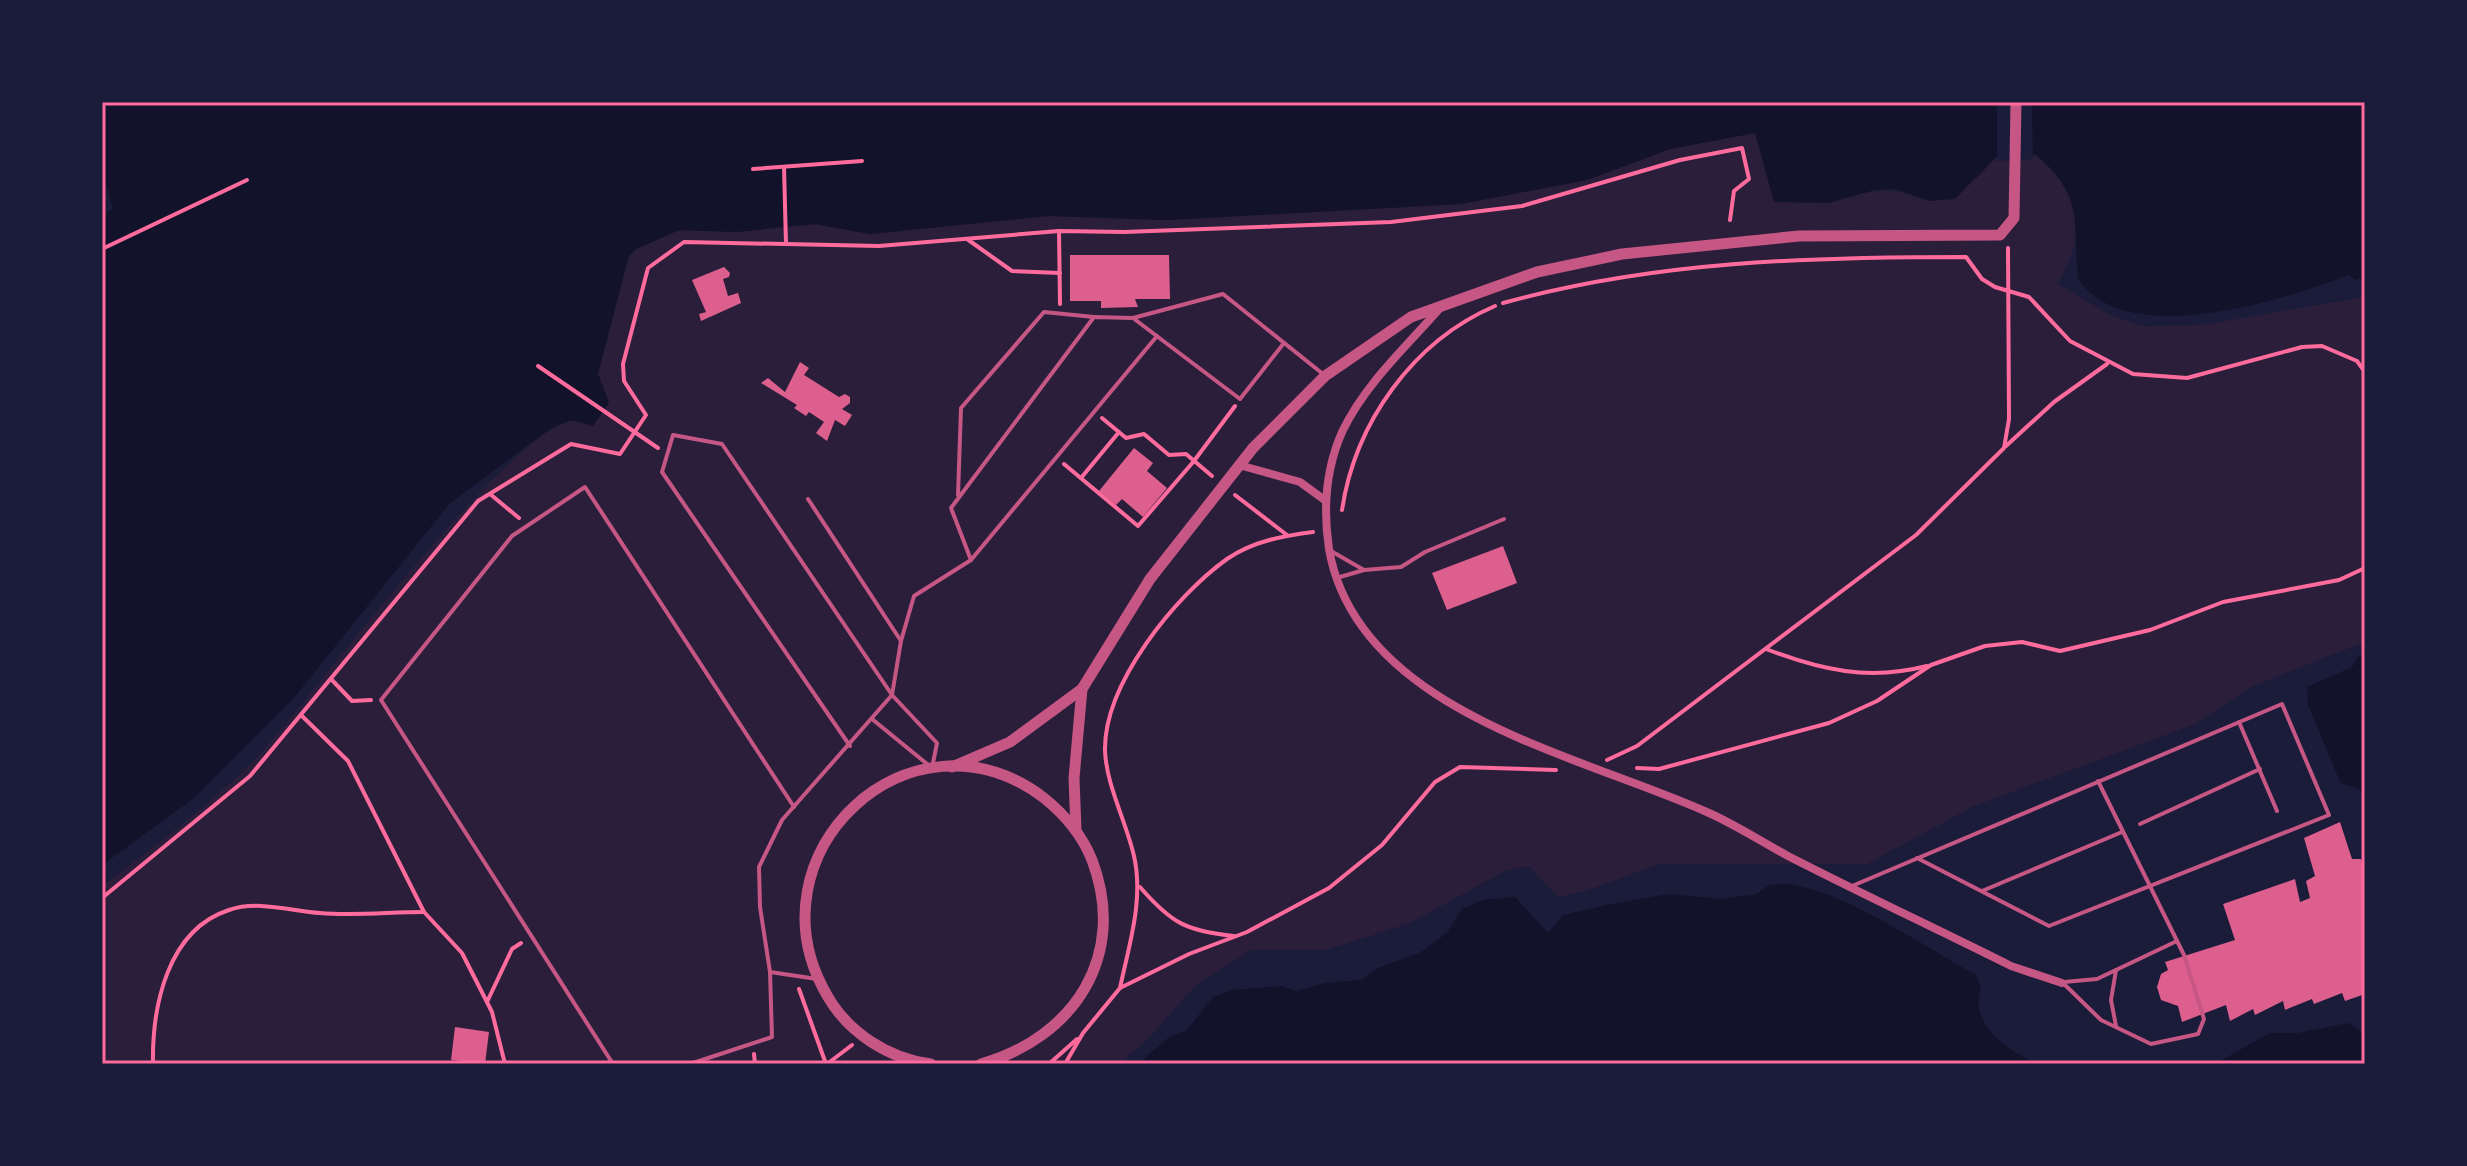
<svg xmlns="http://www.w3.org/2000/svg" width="2467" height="1166" viewBox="0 0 2467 1166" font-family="'Roboto Serif',serif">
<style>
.green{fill:#2a1e3b}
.water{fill:#12122b}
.pier{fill:#1b1b3a}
.building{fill:#dd5f8e}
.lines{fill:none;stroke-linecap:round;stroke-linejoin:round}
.path{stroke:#ff6b9d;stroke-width:4}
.service{stroke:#c65784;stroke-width:4}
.minor{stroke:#c65784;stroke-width:8}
.tertiary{stroke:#c65784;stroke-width:11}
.neatline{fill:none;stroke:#ff6b9d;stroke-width:3}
</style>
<rect width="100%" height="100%" fill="#1b1b3a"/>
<path class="green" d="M1755,133L1829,203C1875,190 1883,184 1929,201L1977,178L1998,155H2036C2082,193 2087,233 2058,284L2110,315L2142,326L2202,325L2365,297V642L2253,686L2193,725L1974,806L1867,864H1659L1586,891L1558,897L1529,866L1505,871L1410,923L1327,950H1251L1196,985L1148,1039L1119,1064H102V886C157,844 212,804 260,754C307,704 522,410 578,421L609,403L598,374L629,257L636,249L679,230L736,232L815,224L870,234L1049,216L1167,220L1461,204L1587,180L1670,149Z"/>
<g class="water">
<path d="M102,102H2365V277L2356,280L2348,275C2284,300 2127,351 2078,279C2073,224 2085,196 2036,155H1998L1955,199L1929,201L1896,189L1874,190L1829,203L1774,202L1755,133L1670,149L1587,180L1461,204L1167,220L1049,216L870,234L815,224L736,232L679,230L636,249L628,257L598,374L609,403L593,426L571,420L551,428L449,504L292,700L194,798L102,865V215L113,209L102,169Z"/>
<polygon points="2365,654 2365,794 2356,787 2341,784 2308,705 2307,687 2352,667 2358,657"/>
<path d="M1786,884C1839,888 1927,948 1976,975L1981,987C1969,1025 2006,1049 2037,1064H1138L1168,1038L1187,1030L1213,997L1233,990L1281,986L1297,991L1324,983L1361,980L1378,968L1421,952L1447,933L1462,909L1483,900L1515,897L1548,933L1563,915L1616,903L1669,894L1722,899L1757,894L1769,885Z"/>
<polygon points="2348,1023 2365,1034 2365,1064 2215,1064 2270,1033 2298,1033"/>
</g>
<polygon class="pier" points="1997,102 2032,102 2033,159 1997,161"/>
<g class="building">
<polygon points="1070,255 1169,255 1170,299 1135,299 1138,307 1101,308 1101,301 1070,301"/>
<polygon points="724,267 730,273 729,277 723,279 728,296 738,293 741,303 701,321 699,314 706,312 692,280"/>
<polygon points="800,362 809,368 804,375 839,397 845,394 850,397 850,403 842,409 852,415 845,426 835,420 827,441 816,433 824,422 809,412 806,416 794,408 797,405 761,383 768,378 785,392"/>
<polygon points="1134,448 1153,463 1147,471 1167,488 1143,517 1122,499 1116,505 1099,491"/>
<polygon points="1503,546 1517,583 1447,610 1432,573"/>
<polygon points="2340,822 2352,859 2361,859 2365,872 2365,994 2345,1001 2342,993 2314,1004 2312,999 2285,1010 2283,1001 2255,1015 2253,1009 2230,1021 2226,1005 2182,1022 2178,1006 2161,1000 2157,987 2161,974 2168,970 2165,962 2235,940 2223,904 2295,879 2300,902 2310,898 2306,881 2315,876 2304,838"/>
<polygon points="455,1027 489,1032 485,1064 451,1060"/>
</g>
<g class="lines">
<g class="path">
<polyline points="784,167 786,244"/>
<polyline points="753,169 862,161"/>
<polyline points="1059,231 1060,304"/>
<polyline points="967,239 1012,271 1060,273"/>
<polyline points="102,249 247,180"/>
<path d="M1503,303C1655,261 1809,257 1966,257L1982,279L1995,287L2029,297L2070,341L2133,374L2187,378L2302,347L2322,346L2357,361L2365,372"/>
<polyline points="538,366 658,448"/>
<polyline points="1102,418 1126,438 1144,434 1169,455 1186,454 1212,476"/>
<polyline points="2006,446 2054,402 2107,364"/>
<polyline points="1064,464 1138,526 1194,461 1235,406"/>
<polyline points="1081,478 1119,432"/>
<polyline points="490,494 519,518"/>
<polyline points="1235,495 1287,535"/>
<path d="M1342,510C1355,423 1413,341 1495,306"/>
<path d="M1766,649C1821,670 1868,681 1927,666"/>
<polyline points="331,679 352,701 371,700"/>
<polyline points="302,716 348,761 424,912 462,953 492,1012 505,1064"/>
<polyline points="1607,760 1637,746 1916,535 2004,448 2009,419 2008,248"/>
<polyline points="1637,768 1659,769 1829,723 1877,701 1931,665 1985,646 2022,642 2060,651 2150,630 2223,602 2339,580 2365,568"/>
<path d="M1140,887C1171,923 1186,931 1234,936"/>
<polyline points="102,898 250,776 478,501 571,444 620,454 646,415 624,381 623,364 648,268 684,242 879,246 1059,231 1124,232 1391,222 1522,206 1680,160 1742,148 1749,179 1734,191 1730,220"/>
<path d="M1120,988C1129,945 1144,900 1134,856C1126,821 1106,785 1105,750C1104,684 1175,596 1227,559C1253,541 1283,536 1313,532"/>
<polyline points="799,989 826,1064"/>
<polyline points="487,1002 512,949 521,943"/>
<polyline points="754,1054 755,1064"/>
<path d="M153,1064C152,1007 167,930 229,910C258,900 291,911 320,913C354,916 390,912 424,912"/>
<polyline points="827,1064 852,1045"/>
<polyline points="1049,1064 1077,1039"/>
<polyline points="1065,1064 1083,1033 1120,988 1189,954 1247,932 1329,888 1382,845 1435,782 1460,767 1556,770"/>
</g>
<g class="service">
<polyline points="1133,318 1240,399 1284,343"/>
<polyline points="958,495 961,408 1044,312 1094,317"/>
<polyline points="808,499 901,641"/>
<polyline points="1331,551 1364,570"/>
<polyline points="971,560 1157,336"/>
<polyline points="1340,577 1364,570 1401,567 1425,552 1504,519"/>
<polyline points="2239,722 2277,811"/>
<polyline points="850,746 662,472 673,435 722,444 892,695 937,743 932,768 872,719"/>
<polyline points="2140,824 2260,769"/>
<polyline points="1852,886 2282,704 2329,815 2049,926 1917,858"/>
<polyline points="1982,891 2122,832"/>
<polyline points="817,979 770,972 760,907 759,867 782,820 892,695 901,641 914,596 971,560 951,508 1094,317 1133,318 1223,294 1323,374"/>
<polyline points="2064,982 2097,979 2177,941"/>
<polyline points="2064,984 2101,1020 2151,1044 2198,1034 2204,1019 2184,955 2098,781"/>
<polyline points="2116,1026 2111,1000 2116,970"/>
<polyline points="613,1064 381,700 512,536 585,487 794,807"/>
<polyline points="690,1064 772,1037 770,972"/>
</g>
<g class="minor">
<path d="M1440,308C1406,347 1366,383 1343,430C1326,467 1323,509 1329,549C1357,712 1581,755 1709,813C1736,825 1762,842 1788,856C1862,894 1937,929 2011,966L2062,983"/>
<polyline points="1239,465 1300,482 1326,501"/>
</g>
<g class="tertiary">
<polyline points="952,767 1010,742 1082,689 1150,579 1253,448 1325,376 1411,317 1537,272 1622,254 1799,236 2000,235 2014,218 2016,102"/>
<polyline points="1076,830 1074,778 1082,689"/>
<path d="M931,1064C889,1059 849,1033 828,997C743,854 912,697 1044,798C1064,814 1082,835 1092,860C1128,955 1075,1037 981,1064"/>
</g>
</g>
<rect width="2467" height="1166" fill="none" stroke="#1b1b3a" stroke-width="208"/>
<rect x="104" y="104" width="2259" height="958" class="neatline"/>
</svg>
